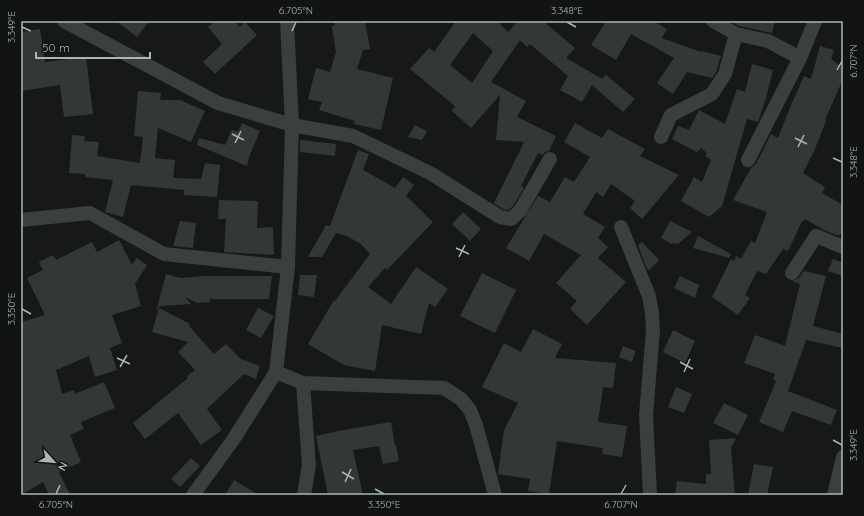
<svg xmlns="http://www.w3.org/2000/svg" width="864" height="516" viewBox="0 0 864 516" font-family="Quicksand,sans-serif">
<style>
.building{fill:#333836;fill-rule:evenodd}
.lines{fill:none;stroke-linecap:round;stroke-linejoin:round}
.minor{stroke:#39403d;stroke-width:14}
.ticks{fill:none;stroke:#a8b9ae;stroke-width:1.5}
.neatline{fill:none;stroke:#a8b9ae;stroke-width:1.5}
.ticks-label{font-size:10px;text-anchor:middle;fill:#a8b9ae}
</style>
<rect width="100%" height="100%" fill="#161918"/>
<g class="building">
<polygon points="116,21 149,21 137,37"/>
<polygon points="215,21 235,21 240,27 245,22 257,35 215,74 203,62 222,44 208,27"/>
<polygon points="334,21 365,21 370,49 363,50 357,69 393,78 381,130 354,124 355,121 319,110 322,102 308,99 316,68 330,72 336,52 332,26 335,25"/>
<path d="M456,21H497L508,32L518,21H543L575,48L566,58L602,79L606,75L635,99L623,112L592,85L582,102L560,90L568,76L530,44L527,47L520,40L491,82L526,101L517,117L556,136L549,151L545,152L543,155L538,153L521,186L524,188L513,206L508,210L503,209L494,203L524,142L496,140L500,95L471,128L452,111L455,106L410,69L429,48L434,52ZM473,33L493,51L472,83L450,65Z"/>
<polygon points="606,21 653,21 667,29 662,38 701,52 702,51 721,56 716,72 712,78 687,72 673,94 657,83 674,58 631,34 616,60 591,45"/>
<polygon points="730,21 775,21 772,33 739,26"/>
<polygon points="40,29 45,62 86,57 93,114 64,117 60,85 21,91 21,32"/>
<polygon points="820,46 834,50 831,59 843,68 843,79 825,120 826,121 815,149 803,173 825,187 822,193 843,205 843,230 839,236 824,230 805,219 804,221 802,221 788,251 783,249 766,274 757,271 745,295 750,298 738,315 712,297 731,259 734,261 736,256 741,259 751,241 755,243 767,212 733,200 751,168 756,164 771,134 778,138 789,110 804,76 811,79"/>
<polygon points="752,64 773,70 766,98 758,122 747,119 722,206 709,217 681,201 694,177 702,182 711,160 705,156 707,153 701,148 697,152 672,139 678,126 689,130 699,110 725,124 737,89 745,92"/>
<polygon points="138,91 161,93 160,100 180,100 205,111 191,142 158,128 155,158 175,160 173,178 201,179 205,163 220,165 217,197 184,195 184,190 131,185 123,217 105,212 113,180 85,177 85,174 69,173 72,135 85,136 84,141 99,142 97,156 140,163 143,137 134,136"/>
<polygon points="242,123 260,131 249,157 247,166 197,145 199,138 225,145 232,130 238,132"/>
<polygon points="575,123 602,138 608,129 645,149 640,156 679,175 642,219 630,208 635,201 611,184 603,197 596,192 583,214 605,227 598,238 608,247 598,258 626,282 587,325 570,309 577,301 556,283 581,255 544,234 529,261 506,248 538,196 550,202 565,177 574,182 590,157 564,142"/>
<polygon points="415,125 427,131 422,140 408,137"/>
<polygon points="300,140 336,144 335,156 300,152"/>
<polygon points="358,150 369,154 363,170 395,188 403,177 414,185 406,196 433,222 387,270 385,268 368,287 391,304 416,267 448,289 435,307 429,303 421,334 382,325 375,371 344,365 308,344 334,300 335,301 370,254 361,244 347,236 336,233 322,257 308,257 326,225 330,226"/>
<polygon points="219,200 258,201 257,228 273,227 274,255 224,252 226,219 218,219"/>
<polygon points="463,212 481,229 470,241 452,224"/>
<polygon points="180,221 196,223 193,248 173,246"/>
<polygon points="670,221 692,232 678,244 673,243 672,244 661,238"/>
<polygon points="698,236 731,254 729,258 693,248"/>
<polygon points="119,240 132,265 137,258 147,265 135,284 141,306 112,315 122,343 110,348 117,370 95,377 89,356 56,370 62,394 74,390 75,394 104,382 115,408 81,422 84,429 70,435 81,462 59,472 70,495 49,495 43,482 21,495 21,322 45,315 27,278 43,270 39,262 53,255 56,260 92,242 97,252"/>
<polygon points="642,242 659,260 649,270 646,267 638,245"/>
<polygon points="833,259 843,263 843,276 828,271"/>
<polygon points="804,271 826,276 813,326 843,334 843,348 806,340 788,391 837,410 831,425 792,411 783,432 759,422 776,381 773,379 775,374 744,363 755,335 785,346 800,284 792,281 799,278"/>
<polygon points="482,273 516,290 495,333 460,316"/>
<polygon points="166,274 181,278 206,276 272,276 269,299 210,299 210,302 197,303 185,297 191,304 160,306 156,311"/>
<polygon points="300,275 317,275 314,297 298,295"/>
<polygon points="680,276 699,285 695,298 674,288"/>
<polygon points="159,308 190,324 189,326 214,354 226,344 241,359 260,366 256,379 244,374 207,409 222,430 201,445 178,413 145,439 133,423 188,378 187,376 195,370 178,352 188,342 152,332"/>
<polygon points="258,308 274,316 261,338 246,330"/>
<polygon points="533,329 562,344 555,358 616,363 613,388 603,387 598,422 627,426 622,457 602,454 603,448 557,441 549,494 528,491 530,479 498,474 504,430 518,403 482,387 504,343 521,352"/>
<polygon points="673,330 695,341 685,363 663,352"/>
<polygon points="623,346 636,351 632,362 619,357"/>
<polygon points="676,387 692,394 684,413 668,407"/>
<polygon points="724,403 748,415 738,435 713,423"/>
<polygon points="391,422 395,446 396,445 399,461 383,464 379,446 353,450 363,495 328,495 316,436 343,430"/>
<polygon points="736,438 731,448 735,495 675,495 677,481 706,484 706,474 711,474 709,440"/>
<polygon points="191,458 200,466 180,487 171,479"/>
<polygon points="754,464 773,467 767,495 748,495"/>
<polygon points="234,480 259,495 225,495"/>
</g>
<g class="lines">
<g class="minor">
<polyline points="64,21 218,103 292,125 353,136 430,173 500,217 511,219 520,211 550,159"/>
<polyline points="713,21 736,34 768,41 800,58 748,160"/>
<polyline points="800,58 815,21"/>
<polyline points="661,137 671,115 712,94 725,74 736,34"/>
<polyline points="21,220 90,213 164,254 288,267"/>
<polyline points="621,227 649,296 652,313 653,330 646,415 650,495"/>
<polyline points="792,273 816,236 843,247"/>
<polyline points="276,372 303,383 444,388 461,399 470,410 476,425 495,495"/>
<polyline points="303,383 309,465 304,495"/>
<polyline points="193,495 233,440 276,372 288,267 292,125 287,21"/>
<polyline points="834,495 843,457"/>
</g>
</g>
<path class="ticks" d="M567,22L576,27M22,27L31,31M292,31L296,22M837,70L842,61M232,134L244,140M795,138L807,144M235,143L241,131M798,147L804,135M833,158L842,162M456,248L469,254M459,257L465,245M22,309L31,314M117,358L130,364M680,362L693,369M120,367L127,355M684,372L690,359M833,440L842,445M342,472L354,479M345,482L351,469M375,489L384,494M56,494L60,485M621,494L626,485"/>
<rect width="864" height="516" fill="none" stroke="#111413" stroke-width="44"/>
<g transform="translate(54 462) rotate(117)" stroke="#111413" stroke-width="3" paint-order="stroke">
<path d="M0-3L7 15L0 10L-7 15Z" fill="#a8b9ae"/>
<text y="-6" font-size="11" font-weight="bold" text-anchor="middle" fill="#a8b9ae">N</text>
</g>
<path d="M36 52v6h114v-6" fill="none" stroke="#a8b9ae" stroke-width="2"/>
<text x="42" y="52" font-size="12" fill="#a8b9ae" stroke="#111413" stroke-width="3" paint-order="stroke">50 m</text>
<rect x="22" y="22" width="820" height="472" class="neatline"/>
<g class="ticks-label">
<text x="296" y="14">6.705°N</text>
<text x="567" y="14">3.348°E</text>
<text transform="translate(11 27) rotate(-90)" y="4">3.349°E</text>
<text transform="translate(853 61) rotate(-90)" y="4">6.707°N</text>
<text transform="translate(853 162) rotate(-90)" y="4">3.348°E</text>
<text transform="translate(11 309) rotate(-90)" y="4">3.350°E</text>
<text transform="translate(853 445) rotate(-90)" y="4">3.349°E</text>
<text x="56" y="508">6.705°N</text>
<text x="384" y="508">3.350°E</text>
<text x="621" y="508">6.707°N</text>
</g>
</svg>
